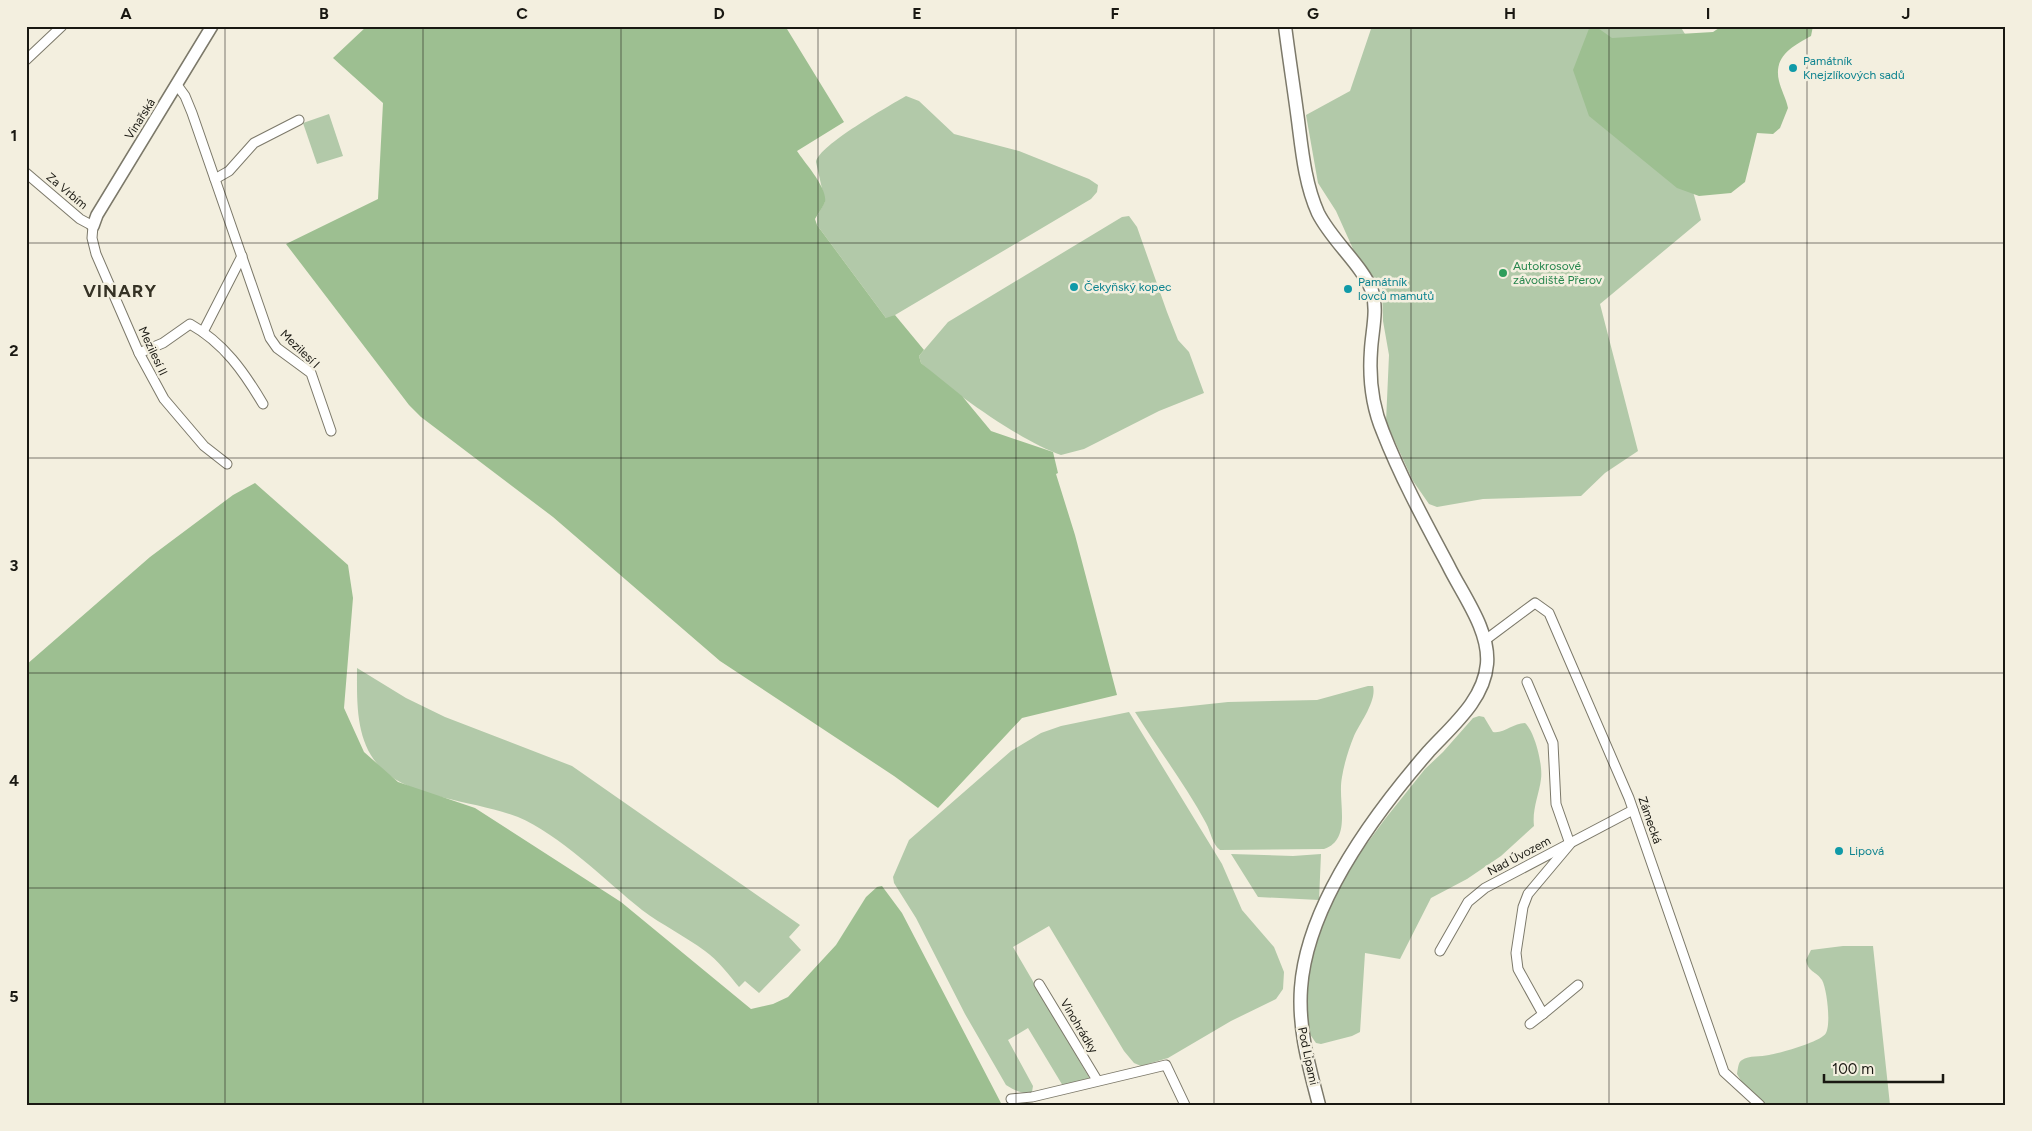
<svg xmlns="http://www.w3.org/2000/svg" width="2032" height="1131" viewBox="0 0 2032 1131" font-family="Figtree,sans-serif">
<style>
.green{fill:#b2c9a9}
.forest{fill:#9dbf91}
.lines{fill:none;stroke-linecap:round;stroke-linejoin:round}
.minor-casing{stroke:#7c796a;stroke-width:11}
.tertiary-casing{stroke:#7c796a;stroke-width:14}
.secondary-casing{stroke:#7c796a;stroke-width:15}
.minor{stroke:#fff;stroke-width:9}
.tertiary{stroke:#fff;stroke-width:11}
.secondary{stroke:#fff;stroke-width:12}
.grid{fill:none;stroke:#191812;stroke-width:1;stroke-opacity:0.55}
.culture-dot{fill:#0f9aa8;stroke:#f3efdf;stroke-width:2}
.leisure-dot{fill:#2e9e5b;stroke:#f3efdf;stroke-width:2}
.labels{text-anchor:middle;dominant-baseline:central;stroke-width:5;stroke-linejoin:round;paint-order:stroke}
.culture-label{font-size:12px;fill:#0d838f;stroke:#f3efdf;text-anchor:start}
.street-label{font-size:12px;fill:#191812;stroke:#f3efdf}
.leisure-label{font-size:12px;fill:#27864d;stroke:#f3efdf;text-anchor:start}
.district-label{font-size:18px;font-weight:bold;letter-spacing:1px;fill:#353225;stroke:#f3efdf}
.neatline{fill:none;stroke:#191812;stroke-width:2}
.grid-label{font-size:16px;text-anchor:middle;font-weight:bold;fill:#191812}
</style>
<rect width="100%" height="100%" fill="#f3efdf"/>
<g class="green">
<polygon points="1372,26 1680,26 1690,42 1677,135 1701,220 1600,304 1638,451 1605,473 1581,496 1483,499 1437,507 1429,504 1413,481 1386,422 1389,355 1383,321 1382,287 1358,260 1336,211 1318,183 1306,115 1350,91"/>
<path d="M906,96L919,101L954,134L1019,151L1089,179L1098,185L1097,192L1091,199L890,318H886L817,225V216L825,202L816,162C819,145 889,106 906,96Z"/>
<polygon points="329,114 343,156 317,164 303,123"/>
<path d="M1129,216L1137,227L1167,312L1178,340L1189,352L1204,393L1159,411L1084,449L1061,455C1022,442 952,392 921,363L919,356L948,322L1122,217Z"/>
<path d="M357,668L406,698L445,717L572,766L800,925L789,937L801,950L759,993L745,981L739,987C729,975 718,960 705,951C685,936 662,925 642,910C606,881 559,834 518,817C477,801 414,799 383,770C355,744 357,703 357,668Z"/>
<path d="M1368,686H1373C1377,701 1360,723 1354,736C1349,748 1344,764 1342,777C1337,801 1353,839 1324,849L1220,850C1212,844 1211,832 1206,823C1185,784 1158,749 1135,712L1228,702L1317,700Z"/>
<path d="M1129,712L1222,864L1242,910L1274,947L1284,972L1283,989L1276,999L1231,1021L1168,1058L1141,1066L1134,1063L1124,1051L1049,926L1013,947L1090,1079L1063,1086L1028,1028L1008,1040L1033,1086L1032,1092C1023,1095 1014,1090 1006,1085L965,1014L916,918L894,883L893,877L909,840L1011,751L1041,733L1061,726Z"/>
<path d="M1479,716L1484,717L1493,732C1504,734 1513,723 1525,723C1535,732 1543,765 1541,779C1539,795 1532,809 1534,826L1501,856L1467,879L1431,898L1400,959L1365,953L1360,1032L1352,1036L1321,1044L1316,1043L1307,1030L1305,1015L1308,974L1319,936L1331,903L1357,857L1385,819L1425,769L1443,752L1473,718Z"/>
<polygon points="1231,854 1293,856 1321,854 1319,900 1258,897"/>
<path d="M1843,946H1873L1890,1105H1764L1743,1084L1737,1074C1738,1069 1738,1062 1742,1060C1749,1055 1761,1057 1769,1055C1780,1053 1821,1042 1826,1033C1831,1024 1827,989 1822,980C1816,971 1808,972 1806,960L1811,950Z"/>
</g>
<g class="forest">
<path d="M367,26H789L787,29L844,122L797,151C804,162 828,188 825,202C823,207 818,214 815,219L817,225L886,318L895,315L924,350L919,356L921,363L962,396L991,431L1053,452L1058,473L1056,474L1075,535L1117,695L1022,718L938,808L894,776L720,661L553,517L421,417L409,405L286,244L378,199L383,103L333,58Z"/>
<path d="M1590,26H1595L1612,38L1713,32L1722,26H1813L1811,36C1793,46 1773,56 1779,81C1781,90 1786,98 1788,108L1780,128L1773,134L1757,133L1745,182L1731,193L1699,196L1677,188L1589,116L1573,70Z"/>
<polygon points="255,483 348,565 353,598 344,708 364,752 398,782 475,808 621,902 751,1009 773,1004 788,997 836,945 866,897 877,887 882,886 902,913 1002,1105 26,1105 26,665 150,557 233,495"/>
</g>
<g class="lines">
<defs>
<g id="minor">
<polyline points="26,60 62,26"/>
<polyline points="177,85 185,96 192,113 270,338 277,348 311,373 331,431"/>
<polyline points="26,173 80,219 93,226 92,238 96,254 139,353 164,399 204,446 227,464"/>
<polyline points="215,179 229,171 254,143 299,120"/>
<polyline points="203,332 242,256"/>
<path d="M139,353L163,343L190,324C224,343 244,372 263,404"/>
<polyline points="1484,641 1535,603 1549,613 1629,798 1724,1072 1760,1105"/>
<polyline points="1527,682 1553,743 1556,804 1570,844 1528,894 1523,907 1516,953 1518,969 1543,1014 1578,985"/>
<polyline points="1440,951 1468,902 1485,888 1633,810"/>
<polyline points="1039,984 1097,1080"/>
<polyline points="1530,1024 1543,1014"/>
<polyline points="1011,1099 1032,1097 1166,1065 1185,1105"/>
</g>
<polyline id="tertiary" points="93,226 97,215 212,26"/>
<path id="secondary" d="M1285,26C1289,58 1294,89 1298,120C1302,151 1305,184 1318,213C1332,241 1362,265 1372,291C1378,310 1372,331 1371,350C1369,377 1372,406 1383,432C1401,478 1425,522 1448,565C1462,594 1490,630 1487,664C1484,700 1452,726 1429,751C1375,813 1307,904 1301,988C1298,1029 1309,1066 1319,1105"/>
</defs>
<use href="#minor" class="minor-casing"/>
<use href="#tertiary" class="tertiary-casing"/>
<use href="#secondary" class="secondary-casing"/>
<use href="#minor" class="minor"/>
<use href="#tertiary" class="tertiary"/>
<use href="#secondary" class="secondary"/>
</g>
<path class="grid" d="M225,26V1105M423,26V1105M621,26V1105M818,26V1105M1016,26V1105M1214,26V1105M1411,26V1105M1609,26V1105M1807,26V1105M26,243H2006M26,458H2006M26,673H2006M26,888H2006"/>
<g class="culture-dot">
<circle cx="1793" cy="68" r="5"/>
<circle cx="1074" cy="287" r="5"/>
<circle cx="1348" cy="289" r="5"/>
<circle cx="1839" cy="851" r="5"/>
</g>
<circle class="leisure-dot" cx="1503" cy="273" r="5"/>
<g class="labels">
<g class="culture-label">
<text x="1803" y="61">Památník<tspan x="1803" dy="14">Knejzlíkových sadů</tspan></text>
<text x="1358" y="282">Památník<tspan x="1358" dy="14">lovců mamutů</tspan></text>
<text x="1084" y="287">Čekyňský kopec</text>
<text x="1849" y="851">Lipová</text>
</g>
<g class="street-label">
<text transform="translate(140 119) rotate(-58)">Vinařská</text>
<text transform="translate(67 191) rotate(40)">Za Vrbím</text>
<text transform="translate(300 349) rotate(44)">Mezilesí I</text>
<text transform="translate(153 351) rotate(65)">Mezilesí II</text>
<text transform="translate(1650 820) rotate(71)">Zámecká</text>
<text transform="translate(1519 856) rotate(-28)">Nad Úvozem</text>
<text transform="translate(1079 1026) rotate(59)">Vinohrádky</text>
<text transform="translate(1308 1056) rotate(78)">Pod Lipami</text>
</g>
<g class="leisure-label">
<text x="1513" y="266">Autokrosové<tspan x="1513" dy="14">závodiště Přerov</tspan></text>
</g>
<g class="district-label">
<text x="120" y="291">VINARY</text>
</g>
</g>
<rect width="2032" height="1131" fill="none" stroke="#f3efdf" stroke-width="55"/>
<path d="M1824 1074v8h119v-8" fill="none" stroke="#191812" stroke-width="2.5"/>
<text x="1832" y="1074" font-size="15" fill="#191812" stroke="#f3efdf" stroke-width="4" paint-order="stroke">100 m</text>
<rect x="28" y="28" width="1976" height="1076" class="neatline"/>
<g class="grid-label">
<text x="126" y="19">A</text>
<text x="324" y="19">B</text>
<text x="522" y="19">C</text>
<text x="719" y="19">D</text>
<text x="917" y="19">E</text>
<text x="1115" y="19">F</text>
<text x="1313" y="19">G</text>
<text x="1510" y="19">H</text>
<text x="1708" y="19">I</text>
<text x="1906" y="19">J</text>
<text x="14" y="141">1</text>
<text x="14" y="356">2</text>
<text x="14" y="571">3</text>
<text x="14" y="786">4</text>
<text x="14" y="1002">5</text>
</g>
</svg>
